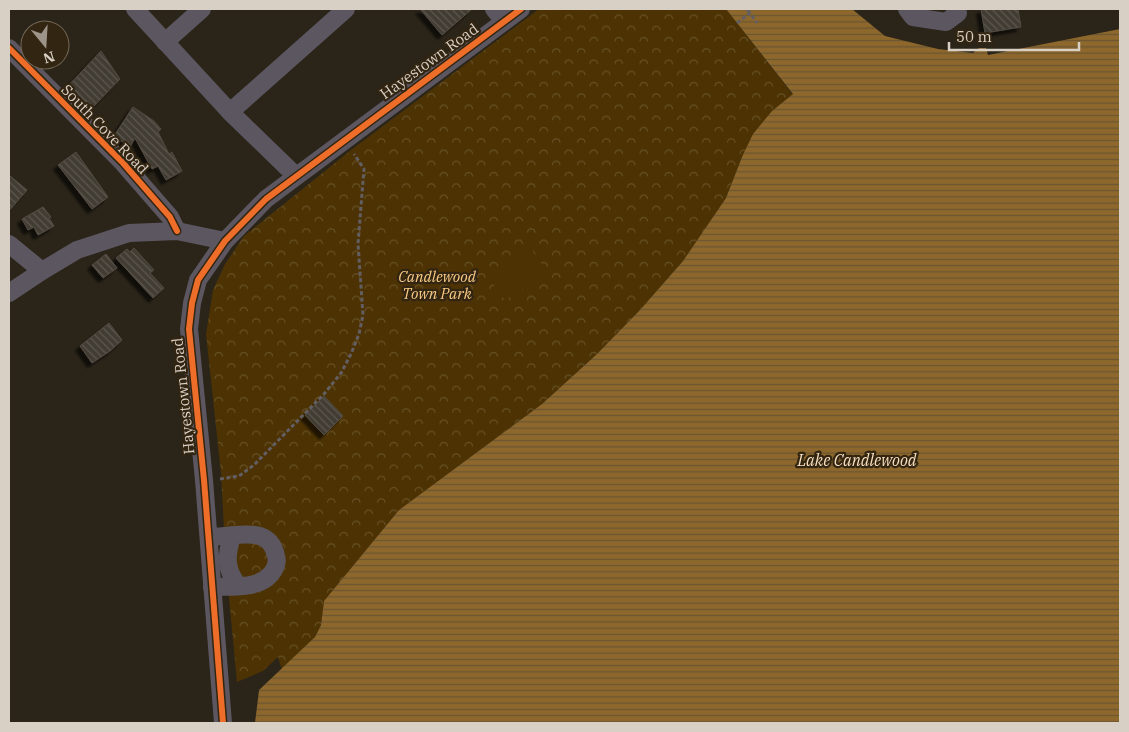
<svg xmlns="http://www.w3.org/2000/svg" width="1129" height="732" viewBox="0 0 1129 732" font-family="'IBM Plex Serif',serif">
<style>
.park{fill:url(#park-crowns)}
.pitch{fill:#4d3303}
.water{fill:url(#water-rules)}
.building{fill:url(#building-back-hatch);stroke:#524c43;filter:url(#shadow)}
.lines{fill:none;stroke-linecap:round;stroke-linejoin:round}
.path{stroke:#635e62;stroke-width:3;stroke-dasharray:4 2.5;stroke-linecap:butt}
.minor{stroke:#5c5660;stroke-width:18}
.cycleway-casing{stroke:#322511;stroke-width:9}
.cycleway{stroke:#ee6e29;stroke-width:6}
.labels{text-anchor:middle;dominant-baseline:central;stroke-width:4.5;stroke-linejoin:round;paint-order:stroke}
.street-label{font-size:15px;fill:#d9d0c5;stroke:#322511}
.park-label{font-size:15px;font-style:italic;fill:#faca86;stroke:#322511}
.water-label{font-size:16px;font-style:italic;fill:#f8dfbf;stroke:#322511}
</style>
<defs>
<pattern id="park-crowns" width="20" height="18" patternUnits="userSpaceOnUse" patternTransform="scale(1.25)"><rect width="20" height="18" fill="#4d3303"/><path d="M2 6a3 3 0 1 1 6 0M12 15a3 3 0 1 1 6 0" fill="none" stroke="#665026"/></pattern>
<pattern id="water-rules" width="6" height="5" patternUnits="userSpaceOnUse" patternTransform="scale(1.25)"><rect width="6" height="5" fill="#8d672b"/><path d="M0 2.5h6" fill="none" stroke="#6b5532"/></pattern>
<pattern id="building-back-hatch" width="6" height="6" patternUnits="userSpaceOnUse" patternTransform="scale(1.25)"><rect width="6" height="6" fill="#423c33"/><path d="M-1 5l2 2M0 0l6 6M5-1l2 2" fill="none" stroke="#5d574f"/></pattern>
<filter id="shadow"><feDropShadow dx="-4.5" dy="4.5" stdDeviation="1" flood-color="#0009"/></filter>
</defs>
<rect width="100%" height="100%" fill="#2a2419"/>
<polygon class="park" points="539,9 726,9 793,95 772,111 742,157 726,198 683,261 640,310 597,354 542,404 399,510 324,601 321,625 315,637 282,670 278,657 263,671 237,682 226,566 221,473 206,334 213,290 225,264 244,236 351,150"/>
<polygon class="pitch" points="531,249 547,272 505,300 489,278"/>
<polygon class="water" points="726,9 852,9 885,36 938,49 973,53 979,48 986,48 988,55 1120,29 1120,723 255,723 259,690 315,637 321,625 324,601 399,510 542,404 597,354 640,310 683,261 726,198 742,157 753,134 772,111 793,94"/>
<g class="building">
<polygon points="420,9 472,9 442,35"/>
<polygon points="981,9 1018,9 1021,27 985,33"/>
<polygon points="101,51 120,79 91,109 68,86"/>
<polygon points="133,107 154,121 161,129 158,132 169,154 172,152 182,171 166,180 158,166 152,169 135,138 130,147 114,136"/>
<polygon points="76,152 108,197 92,209 58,165"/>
<polygon points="9,175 27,190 9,211"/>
<polygon points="43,207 51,217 49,218 54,226 38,235 34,227 28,230 22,219"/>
<polygon points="134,248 154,270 150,273 164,288 153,298 116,258 127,249 130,252"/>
<polygon points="106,254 117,268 103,278 92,265"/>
<polygon points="109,323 122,340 110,351 92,363 80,346"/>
<polygon points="324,396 343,416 324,435 305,415"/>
</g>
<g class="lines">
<g class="path">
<polyline points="747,9 750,13"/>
<polyline points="737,23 750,13 757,23"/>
<polyline points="220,479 239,476 254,465 324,394 341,373 351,354 359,334 363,315 358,244 364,169 354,154"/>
</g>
<g class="minor">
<polyline points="135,9 230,112 296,176"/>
<polyline points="494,9 504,21"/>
<polyline points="907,9 913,17 946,22 958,13 956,9"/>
<polyline points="165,42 202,9"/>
<polyline points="9,48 123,163 170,217 177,231"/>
<polyline points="230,112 346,9"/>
<polyline points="9,244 42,271 77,250 129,233 177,231 225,241"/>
<polyline points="9,293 42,271"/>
<path d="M232,536C226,555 225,570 238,585"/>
<path d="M209,537C222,537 248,532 260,536C269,539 274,546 276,556C278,562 275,569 271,574C257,590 232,586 212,587"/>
<polyline points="223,723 204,480 189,329 192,303 198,280 225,241 266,199 521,9"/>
</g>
<defs>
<g id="cycleway">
<polyline points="9,48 123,163 170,217 177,231"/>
<polyline points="223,723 204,480 189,329 192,303 198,280 225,241 266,199 521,9"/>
</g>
</defs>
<use href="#cycleway" class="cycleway-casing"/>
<use href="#cycleway" class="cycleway"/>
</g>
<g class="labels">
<g class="street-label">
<text transform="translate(429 61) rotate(-36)">Hayestown Road</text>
<text transform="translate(105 129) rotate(46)">South Cove Road</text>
<text transform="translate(183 396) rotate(-96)">Hayestown Road</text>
</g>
<g class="park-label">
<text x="437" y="276">Candlewood<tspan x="437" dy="17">Town Park</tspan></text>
</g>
<g class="water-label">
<text x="857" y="460">Lake Candlewood</text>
</g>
</g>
<rect width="1129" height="732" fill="none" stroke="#d9d0c5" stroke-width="20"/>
<g transform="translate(45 45) rotate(162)"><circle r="24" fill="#322511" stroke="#756959"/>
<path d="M0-4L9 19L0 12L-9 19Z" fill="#9c9489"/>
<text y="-8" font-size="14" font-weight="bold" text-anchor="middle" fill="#d9d0c5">N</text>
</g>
<path d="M949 42v8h130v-8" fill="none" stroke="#d9d0c5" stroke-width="2.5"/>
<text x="956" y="42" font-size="15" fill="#d9d0c5" stroke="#322511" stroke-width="4" paint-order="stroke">50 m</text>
</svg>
